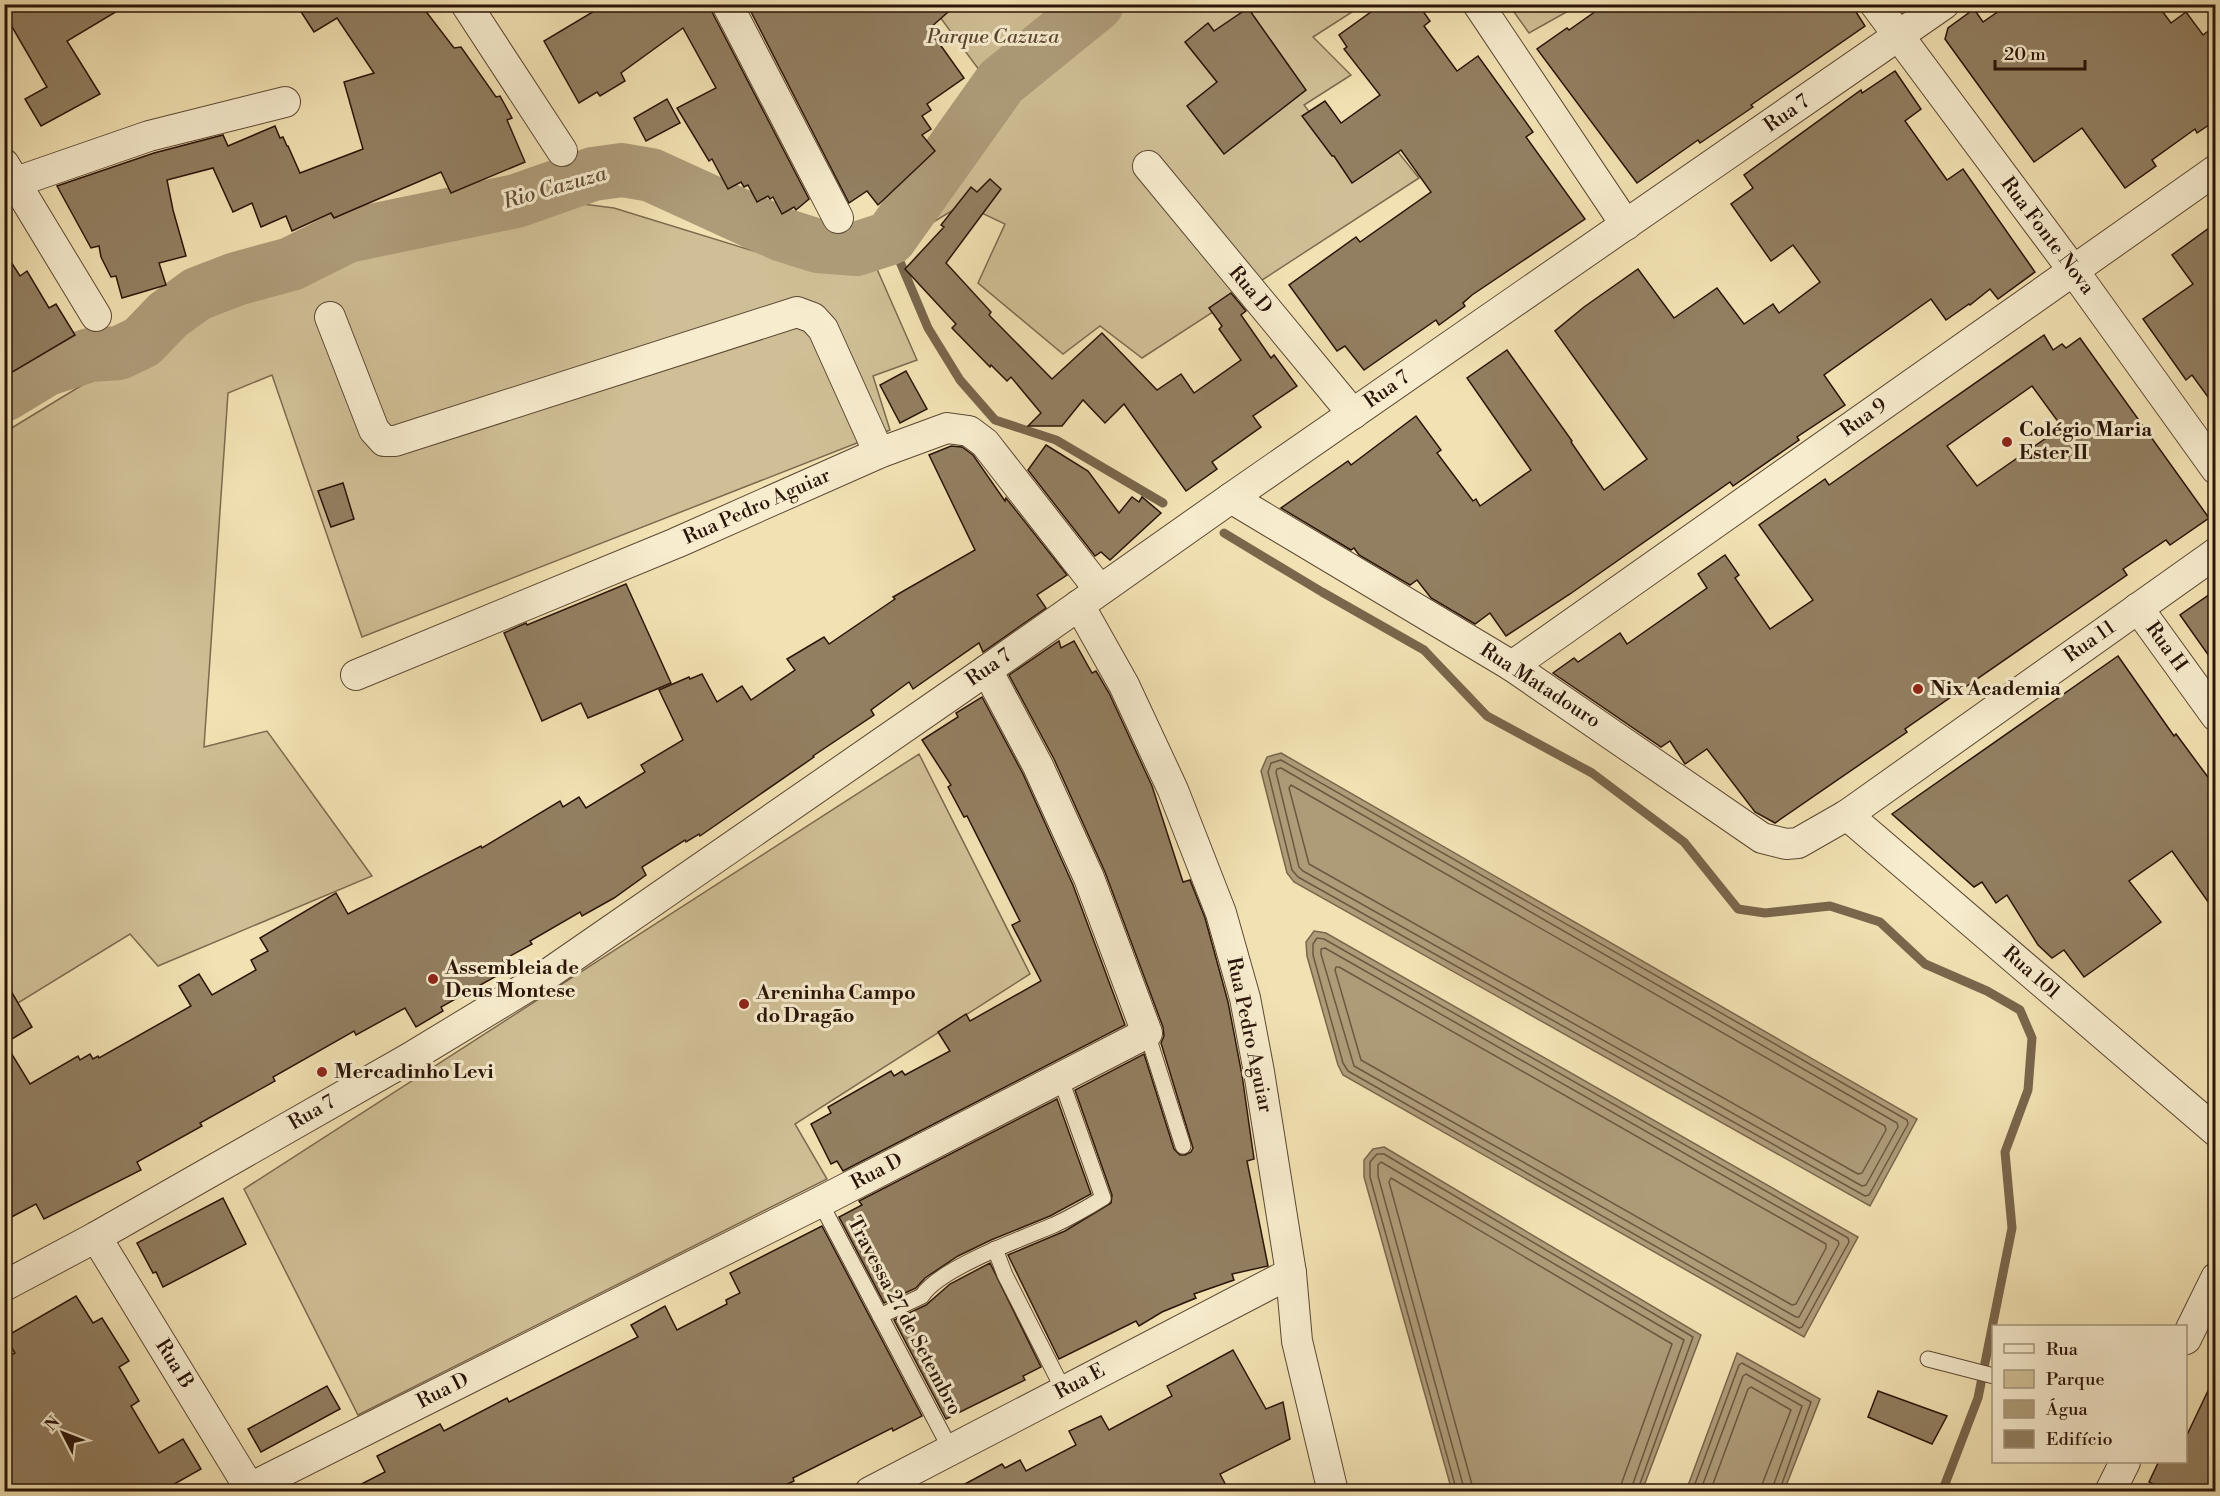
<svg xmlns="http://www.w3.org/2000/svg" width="2220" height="1496" viewBox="0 0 2220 1496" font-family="'Libre Bodoni',serif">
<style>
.green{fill:#d0bf96;stroke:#7d6a4f;stroke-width:1.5}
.water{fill:#ae9c79;stroke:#79664c;stroke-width:1.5}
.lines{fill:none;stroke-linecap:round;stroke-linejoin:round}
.shore{stroke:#6c5840;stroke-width:1.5}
.stream{stroke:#79664c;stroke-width:9}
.river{stroke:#ae9c79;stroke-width:54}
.building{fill:#927f61;stroke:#2a1408;stroke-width:1.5;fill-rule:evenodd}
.lane-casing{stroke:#5c4833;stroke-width:17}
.street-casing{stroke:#5c4833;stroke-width:32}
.lane{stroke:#f7ecce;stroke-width:15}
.street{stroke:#f7ecce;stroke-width:30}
.poi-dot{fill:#8f2418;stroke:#f7ecce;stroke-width:2}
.labels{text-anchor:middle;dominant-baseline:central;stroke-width:6;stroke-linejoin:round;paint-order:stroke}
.park-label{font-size:20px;font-style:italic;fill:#5c4733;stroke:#f7ecce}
.street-label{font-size:20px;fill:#2a1408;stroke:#f7ecce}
.poi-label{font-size:20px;font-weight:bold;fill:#2a1408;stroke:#f7ecce;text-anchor:start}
.water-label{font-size:21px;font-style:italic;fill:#5f4a35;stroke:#f7ecce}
</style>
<rect width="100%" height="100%" fill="#f2e2b3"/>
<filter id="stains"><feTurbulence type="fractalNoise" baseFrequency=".00333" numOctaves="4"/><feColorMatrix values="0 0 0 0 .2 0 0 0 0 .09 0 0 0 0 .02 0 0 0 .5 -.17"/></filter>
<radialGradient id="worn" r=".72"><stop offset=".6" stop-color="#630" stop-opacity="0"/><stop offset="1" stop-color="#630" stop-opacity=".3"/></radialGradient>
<g class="green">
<polygon points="931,5 1085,5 988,82"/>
<polygon points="1118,5 1363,5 1313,37 1351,75 1304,105 1357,173 1394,147 1419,178 1142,358 1100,326 1063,354 978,283 1005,224 963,204 915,233 1036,73"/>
<polygon points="1509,5 1508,5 1579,5 1529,33"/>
<polygon points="559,201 614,208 776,258 873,260 917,360 873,376 890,430 362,637 272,375 228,393 204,747 267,731 372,876 158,966 130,934 5,1011 5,432 171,331 393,241"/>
<polygon points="919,754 1030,974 795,1124 827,1179 358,1415 244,1189"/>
</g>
<g class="water">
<polygon points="1281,753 1917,1119 1870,1206 1294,882 1287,873 1261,771 1267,757"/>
<polygon points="1314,931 1326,933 1858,1237 1804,1337 1343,1075 1338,1065 1307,956 1306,942"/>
<polygon points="1384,1147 1701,1335 1642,1491 1452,1491 1364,1177 1364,1160 1373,1149"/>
<polygon points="1737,1353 1820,1399 1784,1491 1686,1491"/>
</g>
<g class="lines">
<g class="shore">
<polygon points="1281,760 1907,1120 1908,1124 1869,1195 1865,1196 1298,877 1292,870 1268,772 1271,763"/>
<polygon points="1281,768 1897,1123 1898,1127 1866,1185 1862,1186 1303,871 1299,867 1276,772 1277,769"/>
<polygon points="1291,785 1885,1126 1886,1130 1862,1173 1858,1174 1309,864 1289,788"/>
<polygon points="1317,938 1324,939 1848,1238 1849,1242 1802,1327 1799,1328 1348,1071 1343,1063 1313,955 1313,944"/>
<polygon points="1325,948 1838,1241 1839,1244 1799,1317 1796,1317 1354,1066 1321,954 1321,949"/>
<polygon points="1336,967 1339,967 1826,1244 1826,1248 1796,1304 1792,1305 1361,1060 1335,970"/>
<polyline points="1457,1492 1370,1177 1370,1162 1377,1154 1384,1154 1693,1337 1637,1492"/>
<polyline points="1465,1492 1378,1176 1378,1165 1381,1162 1684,1340 1630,1492"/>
<polyline points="1474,1492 1389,1182 1391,1178 1672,1344 1622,1482 1621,1492"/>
<polyline points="1692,1492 1739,1365 1742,1363 1811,1402 1779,1492"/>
<polyline points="1700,1492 1743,1376 1746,1374 1802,1406 1771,1492"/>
<polyline points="1710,1492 1748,1389 1751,1387 1791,1410 1763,1482 1762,1492"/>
</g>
<g class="stream">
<polyline points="890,238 928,328 960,380 995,420 1056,440 1163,503"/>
<polyline points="1224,533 1322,592 1424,650 1487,716 1592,773 1684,842 1738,909 1765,913 1830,906 1880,922 1925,964 1987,991 2020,1010 2032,1038 2028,1090 2005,1152 2012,1228 1978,1398 1942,1492"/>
</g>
<polyline class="river" points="4,395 47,369 90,355 119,353 142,342 168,315 197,294 236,279 291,264 347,236 516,201 593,174 622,170 651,175 780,234 818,246 856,249 890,238 1001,82 1097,4"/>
</g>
<g class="building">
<polygon points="4,4 129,4 67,41 100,94 41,126 25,99 47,87 4,13"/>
<polygon points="296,4 421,5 454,48 461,47 496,97 500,96 512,118 507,120 525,162 451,193 441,172 334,218 331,213 292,231 286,216 261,227 252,203 233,212 213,168 167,180 173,210 186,256 159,263 166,285 122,298 116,276 111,277 101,257 99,246 91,248 57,186 154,153 223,135 228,146 275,126 280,138 283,137 287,146 288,146 300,173 363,149 344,82 374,73 337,18 314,32"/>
<polygon points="606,4 710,4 712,12 809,199 796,210 794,207 782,214 773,197 770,199 768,196 757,202 748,185 744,187 741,182 728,189 712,159 709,161 677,108 716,88 683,28 621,73 625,81 600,96 597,92 579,103 544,41"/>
<polygon points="747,4 957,4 929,29 964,78 927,104 931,110 922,116 931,129 922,135 935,151 878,205 867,191 849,203"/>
<polygon points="1382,4 1418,4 1430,21 1424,26 1457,71 1478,56 1533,132 1526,137 1585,219 1472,295 1463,303 1465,306 1439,325 1436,320 1364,370 1345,346 1337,351 1289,285 1356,237 1360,242 1431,192 1401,150 1352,183 1334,156 1332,156 1302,116 1325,101 1341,123 1380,95 1344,49 1347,47 1339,35"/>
<polygon points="1606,4 1851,4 1865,26 1751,105 1753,107 1700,143 1698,140 1637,183 1537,49 1567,28 1569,30"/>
<polygon points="2009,4 2157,4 2171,23 2186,12 2203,35 2216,25 2216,120 2197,133 2195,129 2152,160 2156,166 2125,188 2082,128 2034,162 1945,39 1948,28 1974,9 1983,22"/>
<polygon points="1248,8 1306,90 1224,154 1187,106 1217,82 1185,42 1208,23 1214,31"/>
<polygon points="1895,71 1921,109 1905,121 1947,180 1963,169 2035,272 1998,299 1990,289 1970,305 1969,304 1946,320 1931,299 1824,375 1845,405 1797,437 1799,440 1733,486 1730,482 1570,594 1506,636 1490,613 1475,624 1431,598 1417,580 1410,585 1359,555 1354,548 1351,550 1281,508 1348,461 1351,465 1416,416 1441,450 1437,453 1473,501 1476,499 1480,506 1531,470 1467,378 1507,350 1572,441 1571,442 1604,490 1647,459 1555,331 1584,307 1638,269 1674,318 1717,288 1744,324 1773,304 1779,313 1820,282 1793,245 1771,261 1731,204 1753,188 1744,175 1861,90 1862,93"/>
<polygon points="667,99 680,123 646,141 634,118"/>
<polygon points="990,179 1001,189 946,263 991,312 989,315 1052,379 1102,333 1157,390 1181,374 1194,393 1241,360 1219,329 1222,326 1209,308 1231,293 1246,311 1241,315 1271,358 1274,355 1297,386 1253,416 1261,427 1212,462 1217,469 1186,491 1124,404 1105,423 1083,400 1062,426 1028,426 1041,413 1011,377 1007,381 991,365 990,367 952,328 956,324 905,269 944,227 941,225 971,187 977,192"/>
<polygon points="2216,223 2216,408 2192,375 2186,380 2143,319 2193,284 2172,255"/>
<polygon points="4,251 20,276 27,271 49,308 56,304 75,335 4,377"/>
<path d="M2044,335L2053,350L2062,344L2066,348L2080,338L2209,518L2170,545L2166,540L2123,569L2127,575L1905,729L1907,732L1775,823L1755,812L1707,749L1685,764L1670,741L1661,747L1553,673L1574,658L1578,662L1620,633L1627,644L1707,588L1698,574L1725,555L1739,575L1735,578L1770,629L1813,600L1759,525L1825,479L1829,485ZM2032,386L2062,427L1977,486L1947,446Z"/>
<polygon points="906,371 927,409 900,423 880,385"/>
<polygon points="1046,445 1088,471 1119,513 1132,497 1139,502 1142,497 1161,513 1110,560 1101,552 1095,556 1028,470"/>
<polygon points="951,446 962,447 973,455 1005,501 1006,498 1067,575 1037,595 1046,608 983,652 979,643 913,689 909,682 871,710 874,715 813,756 814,757 700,836 699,834 686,842 685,840 642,867 646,875 614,898 582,916 580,912 530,941 532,944 503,960 509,969 441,1007 443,1011 416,1027 405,1008 356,1035 354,1031 273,1077 275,1081 200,1123 202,1126 137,1162 141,1170 44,1219 36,1204 4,1221 4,979 32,1027 5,1043 30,1084 78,1056 80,1060 90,1054 93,1059 98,1056 99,1058 191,1006 179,986 199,974 212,995 256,970 251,960 268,951 260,938 336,893 348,914 481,846 482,848 560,801 563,807 579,797 586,808 645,772 641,765 683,740 659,690 689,677 690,679 702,674 717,702 742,686 751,700 795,670 787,659 824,637 829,644 895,599 893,597 975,550 929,455"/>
<polygon points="343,483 354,519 331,527 318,491"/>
<polygon points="626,584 671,683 588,718 581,703 542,721 504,633 526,623 527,625"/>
<polygon points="2216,590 2216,666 2180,615"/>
<polygon points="1059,641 1061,648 1074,641 1092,673 1096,671 1109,693 1152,786 1183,882 1190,880 1205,918 1228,1002 1242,1075 1254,1159 1247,1161 1268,1266 1232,1274 1234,1280 1194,1294 1196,1298 1162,1312 1139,1326 1136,1321 1059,1359 1008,1255 1065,1231 1111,1203 1112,1195 1075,1090 1144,1054 1174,1149 1180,1155 1185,1155 1191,1152 1193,1148 1161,1043 1164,1036 1163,1027 1105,872 1054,759 1009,675"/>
<polygon points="2118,656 2174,736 2176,734 2216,788 2216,913 2172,851 2129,881 2161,922 2084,977 2064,950 2052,958 2038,945 2007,895 1996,903 1982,882 1974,887 1892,814"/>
<polygon points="982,697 1023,774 1073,885 1125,1025 843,1171 837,1161 831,1164 811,1124 831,1113 828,1107 891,1071 894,1076 902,1071 905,1075 950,1051 938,1032 966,1014 970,1021 1041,981 1012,925 1020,921 967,816 964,817 948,787 951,785 922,740 958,717 956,713"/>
<polygon points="1057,1099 1091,1194 1050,1216 991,1240 958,1256 925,1278 916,1288 884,1303 839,1217 862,1205 859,1201"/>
<polygon points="223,1198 246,1244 163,1287 156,1272 153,1273 137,1243"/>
<polygon points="822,1226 922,1416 893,1431 892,1428 793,1478 794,1481 773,1491 348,1491 385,1472 377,1456 440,1424 444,1431 507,1398 509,1402 638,1337 631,1325 665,1306 677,1330 727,1304 726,1300 740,1293 730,1273"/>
<polygon points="990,1263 1041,1367 1023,1376 1025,1380 946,1419 894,1320 926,1305 950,1284"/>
<polygon points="76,1296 93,1323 102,1318 129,1361 119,1367 139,1401 131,1406 159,1453 183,1439 201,1469 162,1491 4,1491 4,1359 15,1353 5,1337"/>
<polygon points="1233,1350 1266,1409 1283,1402 1290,1439 1220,1474 1229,1491 952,1491 1002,1464 1005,1468 1020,1460 1026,1471 1076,1445 1069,1431 1101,1416 1109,1430 1172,1396 1167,1386"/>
<polygon points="2216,1374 2216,1491 2149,1491 2153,1484 2149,1482 2159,1461 2186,1461 2186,1437"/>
<polygon points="327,1386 340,1409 261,1452 248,1429"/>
<polygon points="1878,1391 1947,1416 1932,1444 1868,1417"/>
</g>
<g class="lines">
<defs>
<g id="lane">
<polyline points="1147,1033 1183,1146"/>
<polyline points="820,1202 951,1450"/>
<polyline points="995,1249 1005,1275 1064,1391"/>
<path d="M880,1316L922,1296C938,1269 1023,1238 1054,1225C1071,1217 1087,1208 1103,1198L1060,1077"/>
<polyline points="1928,1359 1994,1376"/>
</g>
<g id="street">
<polyline points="466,4 562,151"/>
<polyline points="727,4 838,218"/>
<polyline points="1478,4 1626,225"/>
<polyline points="1875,4 2073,270 2216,469"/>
<polyline points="4,164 96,316"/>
<polyline points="1148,166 1353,414"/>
<polyline points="16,182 149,136 285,102"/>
<polyline points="330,317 374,430 384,441 395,441 797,312 813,318 823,329 879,453"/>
<polyline points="1231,498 1512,666 1762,838 1786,844 1798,843 1847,815 2216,553"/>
<polyline points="1079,605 1124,685 1173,790 1221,913 1245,998 1259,1072 1291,1273 1297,1341 1333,1492"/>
<polyline points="2138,608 2216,716"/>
<polyline points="1512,666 2216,170"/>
<polyline points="356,675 676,543 879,453 947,428 969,431 985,443 1099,589"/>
<polyline points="1847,815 2216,1131"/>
<polyline points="96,1237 252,1492"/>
<polyline points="4,1286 96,1237 408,1059 545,976 987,670 1231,498 1944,4"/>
<polyline points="2186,1339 2216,1278"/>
<polyline points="250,1488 820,1202 1147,1033 1089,878 1038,766 987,670"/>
<polyline points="870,1492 1291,1273"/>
<polyline points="2110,1492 2125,1462"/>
</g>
</defs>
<use href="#lane" class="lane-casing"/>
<use href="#street" class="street-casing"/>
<use href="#lane" class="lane"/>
<use href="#street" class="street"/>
</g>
<g class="poi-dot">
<circle cx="2007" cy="442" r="6"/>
<circle cx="1918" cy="689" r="6"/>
<circle cx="433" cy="979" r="6"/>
<circle cx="744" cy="1004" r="6"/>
<circle cx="322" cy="1072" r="6"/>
</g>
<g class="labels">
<g class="park-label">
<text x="993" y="37">Parque Cazuza</text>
</g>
<g class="street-label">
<text transform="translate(1787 114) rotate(-35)">Rua 7</text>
<text transform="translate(2047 236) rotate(53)">Rua Fonte Nova</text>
<text transform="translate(1250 290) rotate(50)">Rua D</text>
<text transform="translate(1387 390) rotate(-35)">Rua 7</text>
<text transform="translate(1864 418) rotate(-35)">Rua 9</text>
<text transform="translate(757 507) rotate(-24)">Rua Pedro Aguiar</text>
<text transform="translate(2090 642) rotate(-35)">Rua 11</text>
<text transform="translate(2166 647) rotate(54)">Rua H</text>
<text transform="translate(989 668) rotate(-35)">Rua 7</text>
<text transform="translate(1540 686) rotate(33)">Rua Matadouro</text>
<text transform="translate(2031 973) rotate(41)">Rua 101</text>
<text transform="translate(1249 1035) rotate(78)">Rua Pedro Aguiar</text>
<text transform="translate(312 1113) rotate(-30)">Rua 7</text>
<text transform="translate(877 1172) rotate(-28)">Rua D</text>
<text transform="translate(904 1316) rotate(62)">Travessa 27 de Setembro</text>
<text transform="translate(174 1364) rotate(58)">Rua B</text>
<text transform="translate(1080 1382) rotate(-28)">Rua E</text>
<text transform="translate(443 1391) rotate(-27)">Rua D</text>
</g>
<g class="poi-label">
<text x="2019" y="430">Colégio Maria<tspan x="2019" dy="23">Ester II</tspan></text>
<text x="1930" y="689">Nix Academia</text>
<text x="445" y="968">Assembleia de<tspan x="445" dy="23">Deus Montese</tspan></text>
<text x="756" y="993">Areninha Campo<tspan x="756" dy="23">do Dragão</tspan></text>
<text x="334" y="1072">Mercadinho Levi</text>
</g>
<g class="water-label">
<text transform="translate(555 188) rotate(-16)">Rio Cazuza</text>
</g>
</g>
<rect width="2220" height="1496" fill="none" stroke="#f2e2b3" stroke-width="24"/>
<rect x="6" y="6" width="2208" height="1484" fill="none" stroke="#2a1408" stroke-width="3"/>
<rect x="12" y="12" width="2196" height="1472" fill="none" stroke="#2a1408" stroke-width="1.5"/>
<rect x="1992" y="1325" width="195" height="138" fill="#f7ecce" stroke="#a5967f" stroke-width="1.5"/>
<rect x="2004" y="1344" width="30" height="9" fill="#f7ecce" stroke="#a5967f" stroke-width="1.5"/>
<text x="2046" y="1355" font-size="18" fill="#2a1408">Rua</text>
<rect x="2004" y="1370" width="30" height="18" fill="#d0bf96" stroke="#a5967f" stroke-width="1.5"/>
<text x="2046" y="1385" font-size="18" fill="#2a1408">Parque</text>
<rect x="2004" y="1400" width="30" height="18" fill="#ae9c79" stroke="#a5967f" stroke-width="1.5"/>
<text x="2046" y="1415" font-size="18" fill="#2a1408">Água</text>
<rect x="2004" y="1430" width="30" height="18" fill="#927f61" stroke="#a5967f" stroke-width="1.5"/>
<text x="2046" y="1445" font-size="18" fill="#2a1408">Edifício</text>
<g transform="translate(63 1433) rotate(312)" stroke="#f7ecce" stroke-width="4.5" paint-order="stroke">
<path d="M0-4.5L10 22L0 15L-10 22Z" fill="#2a1408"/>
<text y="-9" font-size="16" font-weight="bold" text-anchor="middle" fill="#2a1408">N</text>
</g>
<path d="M1995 60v9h90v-9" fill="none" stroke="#2a1408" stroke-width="3"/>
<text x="2004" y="60" font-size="18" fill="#2a1408" stroke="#f7ecce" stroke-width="4.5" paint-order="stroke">20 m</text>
<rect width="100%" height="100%" filter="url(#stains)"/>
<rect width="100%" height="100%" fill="url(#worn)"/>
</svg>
